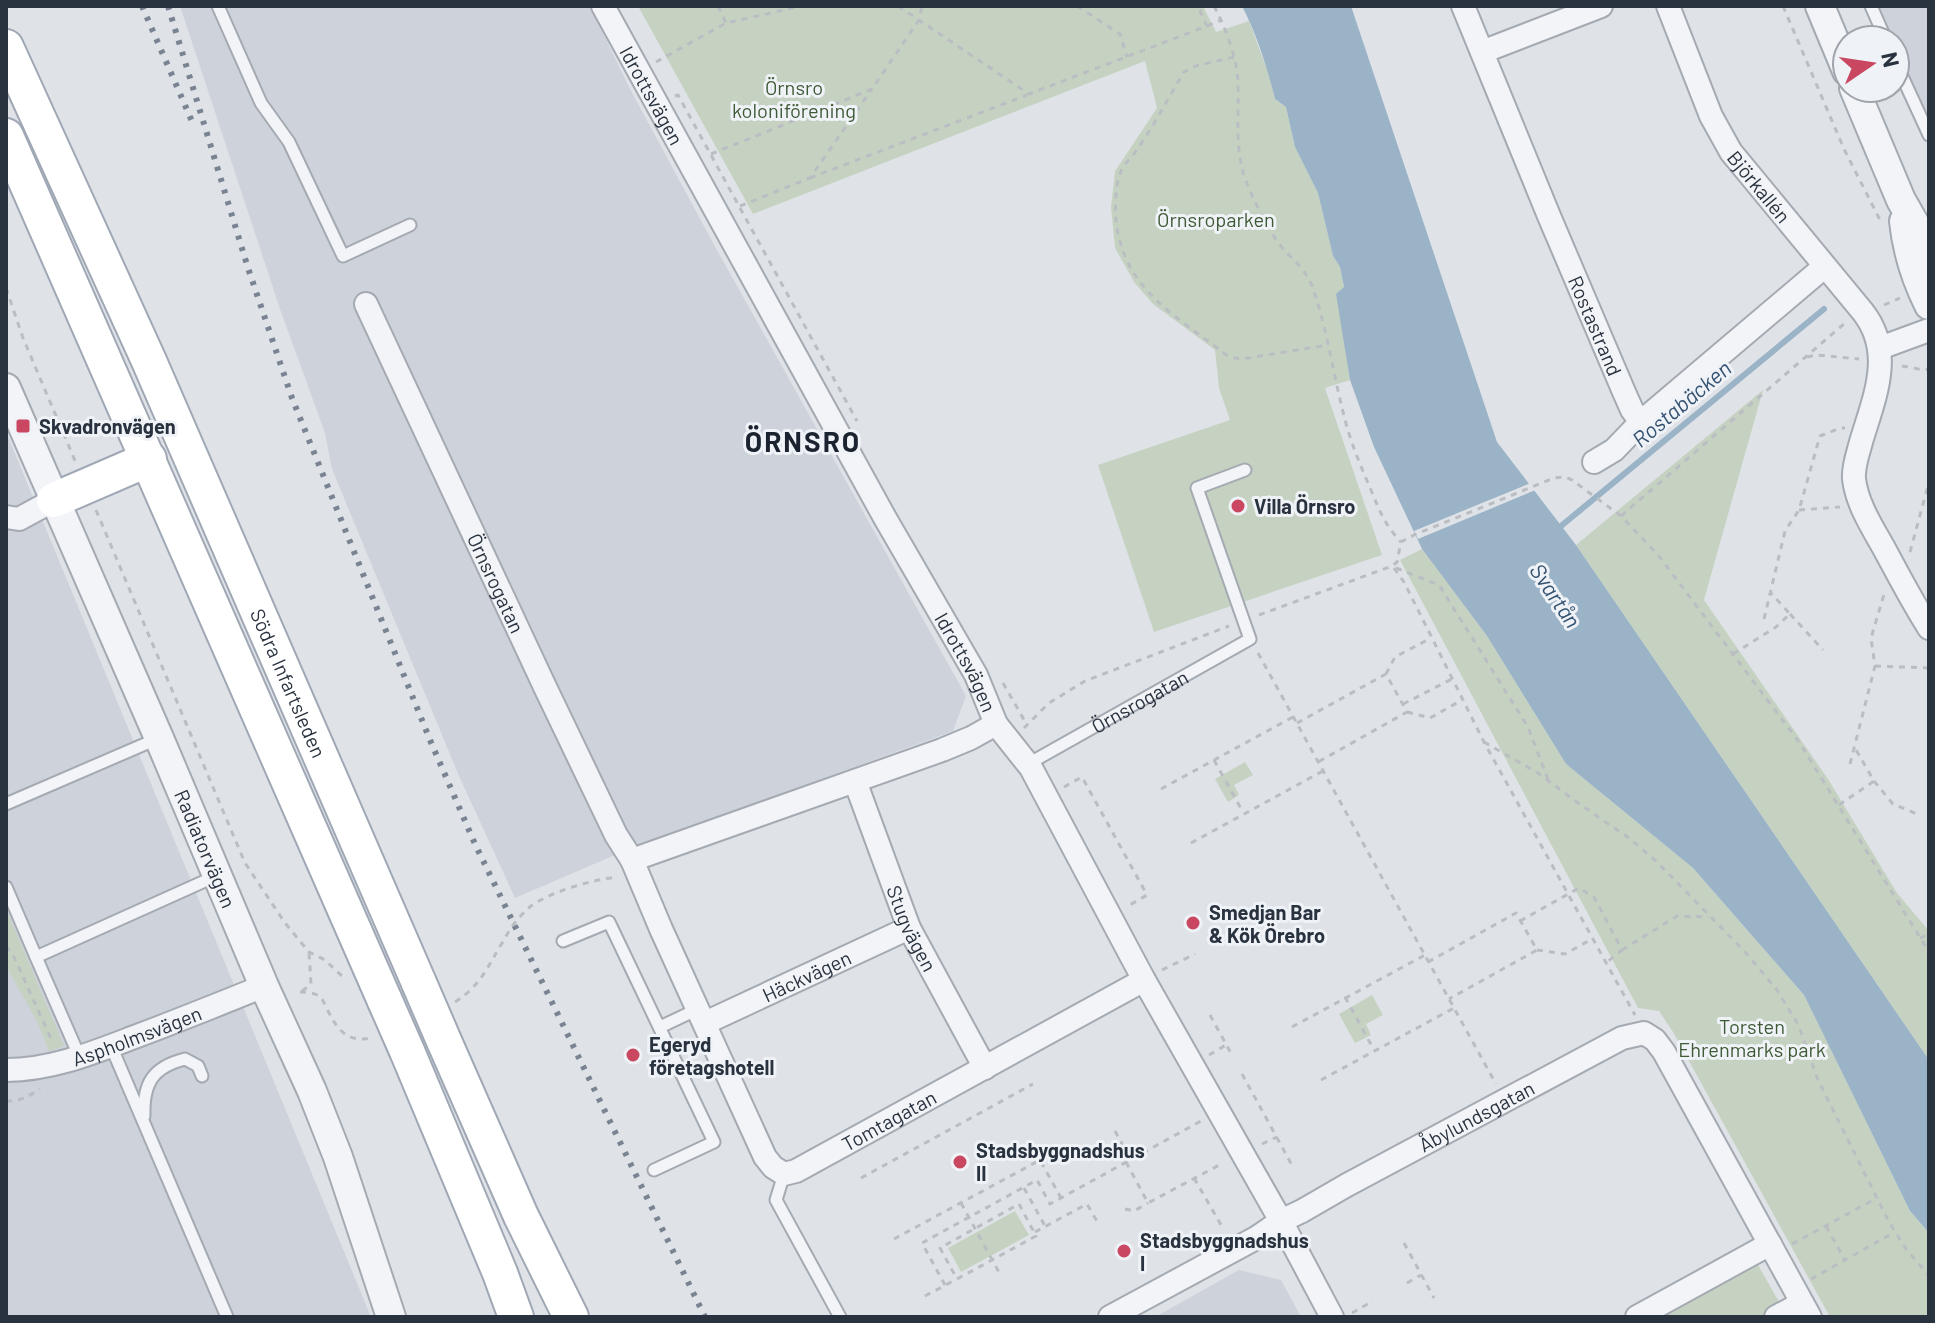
<svg xmlns="http://www.w3.org/2000/svg" width="1935" height="1323" viewBox="0 0 1935 1323" font-family="Barlow,sans-serif">
<style>
.built{fill:#ced2da}
.green{fill:#c6d2c1}
.water{fill:#9bb3c7}
.pier{fill:#dfe3e8}
.lines{fill:none;stroke-linecap:round;stroke-linejoin:round}
.stream{stroke:#9bb3c7;stroke-width:6}
.service-casing{stroke:#a5aab2;stroke-width:15}
.minor-casing{stroke:#a5aab2;stroke-width:26}
.tertiary-casing{stroke:#a5aab2;stroke-width:32}
.primary-casing{stroke:#9fa8b4;stroke-width:38}
.path{stroke:#babec3;stroke-width:3;stroke-dasharray:6 6;stroke-linecap:butt}
.service{stroke:#f2f4f7;stroke-width:11}
.minor{stroke:#f2f4f7;stroke-width:22}
.tertiary{stroke:#f2f4f7;stroke-width:28}
.primary{stroke:#fff;stroke-width:34}
.rail{stroke:#798391;stroke-width:6;stroke-dasharray:4 8;stroke-linecap:butt}
.primary-bridge-casing{stroke:#9fa8b4;stroke-width:38;stroke-linecap:butt}
.primary-bridge{stroke:#fff;stroke-width:34}
.poi-dot{fill:#ca4761;stroke:#eff2f6;stroke-width:3}
.labels{text-anchor:middle;dominant-baseline:central;stroke-width:6;stroke-linejoin:round;paint-order:stroke}
.park-label{font-size:20px;fill:#3f5a36;stroke:#eff2f6}
.street-label{font-size:20px;fill:#29323f;stroke:#eff2f6}
.poi-label{font-size:20px;font-weight:bold;fill:#29323f;stroke:#eff2f6;text-anchor:start}
.water-label{font-size:22px;font-style:italic;fill:#345272;stroke:#eff2f6}
.district-label{font-size:28px;font-weight:bold;letter-spacing:2px;fill:#1b2330;stroke:#eff2f6}
</style>
<rect width="100%" height="100%" fill="#dfe3e8"/>
<g class="built">
<polygon points="180,6 590,6 629,87 712,241 966,696 953,731 622,852 515,898 459,776 332,469 325,433 280,309"/>
<polygon points="1876,6 1929,6 1929,129 1895,52 1895,40 1890,40"/>
<polygon points="6,432 371,1317 6,1317"/>
<polygon points="1239,1270 1281,1280 1301,1317 1155,1317"/>
</g>
<g class="green">
<polygon points="638,6 1203,6 1216,32 1249,21 1269,75 1275,99 1286,107 1295,147 1318,193 1333,256 1340,267 1344,287 1345,344 1350,380 1325,388 1382,555 1154,632 1098,465 1230,420 1219,388 1215,350 1153,304 1134,282 1115,248 1111,207 1115,171 1157,108 1145,61 753,214"/>
<polygon points="1763,390 1704,600 1828,779 1897,893 1929,931 1929,1060 1576,545"/>
<polygon points="1422,549 1487,636 1566,764 1693,868 1804,995 1910,1211 1929,1233 1929,1317 1830,1317 1673,1032 1659,1011 1638,1008 1400,560"/>
<polygon points="1245,762 1253,775 1234,785 1239,795 1228,802 1215,779"/>
<polygon points="6,909 64,1046 49,1051 38,1023 6,966"/>
<polygon points="1372,995 1383,1015 1366,1024 1371,1035 1355,1043 1339,1014"/>
<polygon points="1015,1211 1029,1235 961,1272 948,1248"/>
<polygon points="1754,1258 1782,1307 1764,1317 1651,1317"/>
</g>
<path class="water" d="M1242,6H1351L1497,442L1576,545L1929,1060V1233L1910,1211L1804,995L1693,868L1566,764L1487,636L1422,549L1374,447L1350,380L1336,294L1344,287L1340,267L1333,256L1318,193L1295,147L1286,107L1275,99C1267,67 1257,35 1242,6Z"/>
<polygon class="pier" points="1533,482 1538,489 1418,539 1414,531"/>
<g class="lines">
<polyline class="stream" points="1561,526 1824,309"/>
<defs>
<g id="service">
<polyline points="218,6 261,103 289,142 343,256 410,225"/>
<polyline points="1871,6 1886,40"/>
<polyline points="1895,61 1929,135"/>
<path id="s1" d="M1028,764L1250,639L1197,488L1245,470"/>
<polyline points="6,804 159,738"/>
<polyline points="6,887 36,957"/>
<polyline points="563,941 609,922 714,1142 654,1170"/>
<polyline points="660,1027 698,1009"/>
<polyline points="111,1046 227,1317"/>
<polyline points="80,1058 36,957 216,876"/>
<path d="M144,1116C143,1083 153,1067 185,1059L198,1066L202,1076"/>
<polyline points="784,1174 776,1200 840,1317"/>
</g>
<g id="minor">
<path id="s2" d="M603,6L885,518L976,675L996,724L1031,768L1144,980L1281,1221L1332,1317"/>
<path id="s3" d="M1463,6L1549,216L1624,392L1632,410L1641,422L1824,267"/>
<path id="s4" d="M1668,6L1711,116L1731,152L1863,312C1895,353 1874,398 1861,442C1858,454 1853,466 1854,479C1857,505 1874,530 1886,552C1900,578 1913,603 1929,628"/>
<polyline points="1482,52 1601,6"/>
<path id="s5" d="M366,304L545,687L616,835L632,860L661,929L765,1157L773,1167L784,1174L796,1171L1144,980"/>
<polyline points="1880,348 1929,330"/>
<polyline points="1594,462 1614,450 1641,422"/>
<polyline points="6,517 19,519 54,500"/>
<path id="s6" d="M855,781L909,928L985,1068"/>
<polyline points="632,860 942,750 971,738 996,724"/>
<path id="s7" d="M705,1023L909,928"/>
<path id="s8" d="M6,1070C52,1070 95,1052 137,1036C180,1020 222,1003 264,986"/>
<path id="s9" d="M1110,1317L1256,1238L1281,1221L1302,1211L1347,1185L1622,1038L1644,1033L1655,1040L1664,1052L1810,1317"/>
<polyline points="1637,1317 1770,1244"/>
<polyline points="1776,1317 1802,1303"/>
</g>
<g id="tertiary">
<polyline points="1820,6 1847,71"/>
<polyline points="1854,88 1901,200 1929,249"/>
<path d="M1904,221C1907,250 1916,279 1929,305"/>
<path id="s10" d="M6,388L159,738L264,986L312,1091L338,1157L391,1317"/>
</g>
<g id="primary">
<path id="s11" d="M6,47L149,361L419,983"/>
<polyline points="6,136 385,1001"/>
<polyline points="54,500 149,459"/>
<polyline points="444,1041 521,1216 571,1317"/>
<polyline points="407,1051 500,1273 516,1317"/>
</g>
</defs>
<use href="#service" class="service-casing"/>
<use href="#minor" class="minor-casing"/>
<use href="#tertiary" class="tertiary-casing"/>
<use href="#primary" class="primary-casing"/>
<g class="path">
<polyline points="718,6 726,23"/>
<polyline points="898,6 1029,94 1207,26 1198,6"/>
<polyline points="1077,6 1120,34 1127,57"/>
<path d="M1214,6C1226,29 1236,55 1238,81C1239,112 1235,142 1243,172C1250,195 1270,235 1286,252C1297,263 1306,271 1312,286C1327,327 1333,373 1344,416C1350,441 1361,467 1371,490C1380,512 1385,525 1401,542"/>
<polyline points="1783,6 1844,149 1880,220"/>
<polyline points="1207,26 1221,20"/>
<path d="M1234,57L1196,66L1184,72C1168,98 1154,126 1136,151C1131,158 1125,163 1121,171C1115,185 1115,205 1116,220C1123,291 1179,317 1229,357L1242,359L1328,345"/>
<polyline points="656,62 726,23 801,6"/>
<polyline points="675,96 678,95 857,421"/>
<polyline points="711,154 872,89 919,20 922,6"/>
<polyline points="810,178 1027,95"/>
<polyline points="740,206 810,178 872,89"/>
<polyline points="6,288 23,338 76,463"/>
<polyline points="1884,305 1900,298"/>
<polyline points="1807,357 1817,355 1859,359"/>
<polyline points="1902,366 1924,370 1929,369"/>
<polyline points="96,510 245,863 285,923 309,952 325,960 344,978"/>
<polyline points="1799,510 1840,507"/>
<polyline points="1621,516 1845,323"/>
<polyline points="1910,552 1929,482"/>
<polyline points="1394,568 1404,582 1484,742 1635,1015"/>
<polyline points="1396,568 1439,585 1528,727 1549,782"/>
<polyline points="1790,614 1823,650"/>
<polyline points="1259,615 1392,566 1397,562 1401,542 1414,535 1554,478 1565,477 1572,480 1621,516 1659,556 1799,742 1929,952"/>
<polyline points="1764,619 1785,531 1799,510 1820,436 1840,428 1845,428"/>
<polyline points="1258,653 1496,1084"/>
<polyline points="1733,654 1776,627 1790,614 1770,592"/>
<polyline points="1875,666 1929,668"/>
<polyline points="1386,674 1395,657 1431,638"/>
<polyline points="1003,683 1027,725"/>
<polyline points="1403,704 1452,679"/>
<polyline points="1407,712 1430,718 1462,700"/>
<polyline points="1297,723 1386,674 1407,712 1318,762"/>
<polyline points="1024,728 1049,703 1085,681 1229,626"/>
<polyline points="1484,742 1538,773 1578,803 1629,838 1656,861 1746,953 1777,990 1798,1024 1818,1080 1889,1222 1906,1249 1929,1276"/>
<polyline points="1214,760 1243,812"/>
<polyline points="1850,764 1875,666 1871,638 1885,591"/>
<polyline points="1874,781 1893,804 1917,814"/>
<polyline points="1064,787 1082,777 1147,895 1128,906"/>
<polyline points="1161,789 1293,717"/>
<polyline points="1839,805 1874,781 1855,748"/>
<polyline points="1191,843 1323,771"/>
<polyline points="1520,921 1579,888 1594,897 1622,950 1606,963"/>
<polyline points="1229,935 1238,930"/>
<polyline points="1920,938 1929,934"/>
<polyline points="6,946 14,957 53,1043"/>
<polyline points="1537,950 1565,954 1592,939"/>
<polyline points="1622,950 1677,916 1709,917"/>
<polyline points="1428,962 1516,913 1537,950 1449,999"/>
<polyline points="1162,970 1195,954"/>
<polyline points="302,991 311,984 309,952"/>
<path d="M300,992C306,992 314,993 319,996C323,999 324,1003 326,1007C336,1027 345,1043 370,1038"/>
<polyline points="1345,997 1374,1050"/>
<path d="M455,1002C482,985 488,965 504,940C510,928 520,915 531,906C550,892 594,879 618,877"/>
<polyline points="1210,1015 1233,1057"/>
<polyline points="1292,1027 1425,955"/>
<polyline points="1209,1055 1226,1045"/>
<polyline points="1242,1074 1293,1167"/>
<polyline points="1321,1080 1454,1008"/>
<path d="M6,1101C20,1102 29,1096 40,1089"/>
<polyline points="1115,1131 1130,1159"/>
<polyline points="1262,1144 1277,1137"/>
<polyline points="1040,1160 1066,1146"/>
<polyline points="1126,1162 1148,1203 1223,1163"/>
<polyline points="861,1178 1033,1084"/>
<polyline points="1194,1178 1224,1230"/>
<polyline points="1024,1188 1045,1226"/>
<polyline points="961,1203 1001,1276"/>
<polygon points="1019,1204 1036,1236 957,1279 940,1248"/>
<polyline points="1125,1209 1134,1211 1148,1203"/>
<polyline points="1826,1226 1845,1260"/>
<polyline points="1035,1232 1087,1204 1098,1223"/>
<polyline points="894,1239 1040,1160 1061,1198"/>
<polyline points="1404,1243 1434,1298"/>
<polyline points="1792,1244 1877,1198"/>
<polyline points="1811,1279 1895,1232"/>
<polyline points="1407,1283 1421,1275"/>
<polyline points="945,1285 922,1243 1037,1180 1050,1204 1201,1121"/>
<polyline points="925,1296 957,1279"/>
<polyline points="1352,1313 1373,1301"/>
</g>
<use href="#service" class="service"/>
<use href="#minor" class="minor"/>
<use href="#tertiary" class="tertiary"/>
<use href="#primary" class="primary"/>
<g class="rail">
<polyline points="142,6 194,126"/>
<polyline points="168,6 248,268 292,398 430,740 475,844 705,1317"/>
</g>
<defs>
<g id="primary-bridge">
<polyline points="419,983 444,1041"/>
<polyline points="385,1001 407,1051"/>
</g>
</defs>
<use href="#primary-bridge" class="primary-bridge-casing"/>
<use href="#primary-bridge" class="primary-bridge"/>
</g>
<g class="poi-dot">
<rect x="15" y="418" width="16" height="16" rx="4"/>
<circle cx="1238" cy="506" r="8"/>
<circle cx="1193" cy="923" r="8"/>
<circle cx="633" cy="1055" r="8"/>
<circle cx="960" cy="1162" r="8"/>
<circle cx="1124" cy="1251" r="8"/>
</g>
<g class="labels">
<g class="park-label">
<text x="794" y="87">Örnsro<tspan x="794" dy="23">koloniförening</tspan></text>
<text x="1216" y="219">Örnsroparken</text>
<text x="1752" y="1026">Torsten<tspan x="1752" dy="23">Ehrenmarks park</tspan></text>
</g>
<g class="street-label">
<text stroke="none"><textPath href="#s2" startOffset="102">Idrottsvägen</textPath></text>
<text stroke="none"><textPath href="#s4" startOffset="204">Björkallén</textPath></text>
<text stroke="none"><textPath href="#s3" startOffset="346">Rostastrand</textPath></text>
<text stroke="none"><textPath href="#s5" startOffset="308">Örnsrogatan</textPath></text>
<text stroke="none"><textPath href="#s2" startOffset="750">Idrottsvägen</textPath></text>
<text stroke="none"><textPath href="#s11" startOffset="696">Södra Infartsleden</textPath></text>
<text stroke="none"><textPath href="#s1" startOffset="128">Örnsrogatan</textPath></text>
<text stroke="none"><textPath href="#s10" startOffset="502">Radiatorvägen</textPath></text>
<text stroke="none"><textPath href="#s6" startOffset="158">Stugvägen</textPath></text>
<text stroke="none"><textPath href="#s7" startOffset="112">Häckvägen</textPath></text>
<text stroke="none"><textPath href="#s8" startOffset="136">Aspholmsvägen</textPath></text>
<text stroke="none"><textPath href="#s9" startOffset="418">Åbylundsgatan</textPath></text>
<text stroke="none"><textPath href="#s5" startOffset="1086">Tomtagatan</textPath></text>
</g>
<g class="poi-label">
<text x="39" y="426">Skvadronvägen</text>
<text x="1254" y="506">Villa Örnsro</text>
<text x="1209" y="912">Smedjan Bar<tspan x="1209" dy="23">&amp; Kök Örebro</tspan></text>
<text x="649" y="1044">Egeryd<tspan x="649" dy="23">företagshotell</tspan></text>
<text x="976" y="1150">Stadsbyggnadshus<tspan x="976" dy="23">II</tspan></text>
<text x="1140" y="1240">Stadsbyggnadshus<tspan x="1140" dy="23">I</tspan></text>
</g>
<g class="water-label">
<text transform="translate(1681 403) rotate(-40)">Rostabäcken</text>
<text transform="translate(1556 595) rotate(56)">Svartån</text>
</g>
<g class="district-label">
<text x="803" y="441">ÖRNSRO</text>
</g>
</g>
<rect width="1935" height="1323" fill="none" stroke="#29323f" stroke-width="16"/>
<g transform="translate(1871 64) rotate(77)"><circle r="38" fill="#eff2f6" stroke="#a0a5ad" stroke-width="2"/>
<path d="M0-6L14 30L0 20L-14 30Z" fill="#ca4761"/>
<text y="-12" font-size="22" font-weight="bold" text-anchor="middle" fill="#29323f">N</text>
</g>
</svg>
